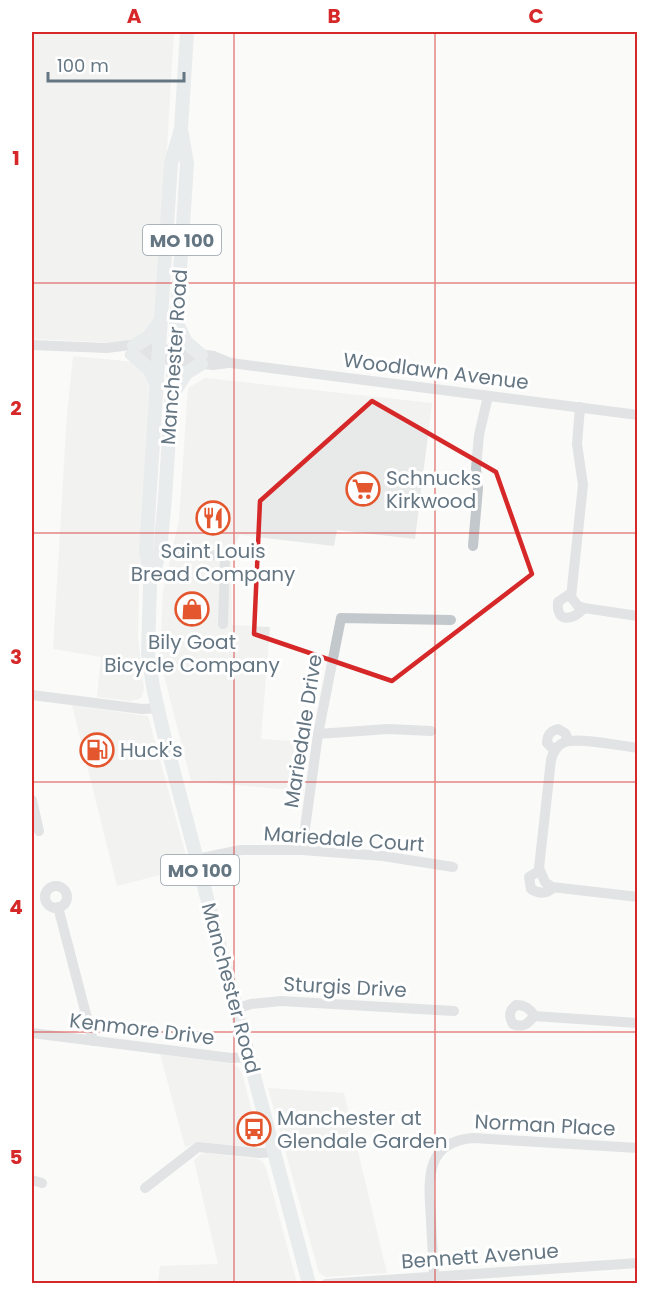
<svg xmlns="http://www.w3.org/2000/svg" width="669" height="1315" viewBox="0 0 669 1315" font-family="Poppins,sans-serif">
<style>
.built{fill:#e8e9e9}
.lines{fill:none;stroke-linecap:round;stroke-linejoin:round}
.minor{stroke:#c3c8cc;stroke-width:10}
.major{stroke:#d6dbdf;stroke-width:14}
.marked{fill:none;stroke:#d62828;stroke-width:4.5;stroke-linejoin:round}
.grid{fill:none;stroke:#d62828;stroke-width:1.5;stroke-opacity:0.55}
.labels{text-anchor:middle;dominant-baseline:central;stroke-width:6;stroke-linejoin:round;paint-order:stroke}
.shield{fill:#fff;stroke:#939fa8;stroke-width:1.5}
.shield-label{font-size:18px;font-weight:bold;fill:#657683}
.street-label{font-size:20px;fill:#657683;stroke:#fff}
.poi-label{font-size:20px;fill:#657683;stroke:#fff;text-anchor:start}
.neatline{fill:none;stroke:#d62828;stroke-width:2}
.grid-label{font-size:20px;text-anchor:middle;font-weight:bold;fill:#d62828}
</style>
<rect width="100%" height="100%" fill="#fafaf8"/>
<g class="built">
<polygon points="32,32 174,32 157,314 153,324 139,339 121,343 32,339"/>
<polygon points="73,356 135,362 141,365 150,382 140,551 138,637 144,689 142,696 139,699 130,701 97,697 101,657 53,649 67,414"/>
<polygon points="205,378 432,403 415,539 337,530 334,546 240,535 231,552 232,625 270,627 261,739 308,742 304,791 191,781 160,660 163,591 179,520 188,388"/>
<polygon points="72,705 148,716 189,867 188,868 117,886"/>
<polygon points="160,1054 231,1063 237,1066 242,1073 259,1138 258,1143 254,1147 200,1142 185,1147"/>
<polygon points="268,1088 344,1093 387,1273 326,1277 319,1273"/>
<polygon points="206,1153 258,1159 263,1162 266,1168 297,1283 158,1283 160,1266 218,1264 194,1160 201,1154"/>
</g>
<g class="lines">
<g class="minor">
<polyline points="32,345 107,348 130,345 146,347 214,356 231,363 638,415"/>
<polyline points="130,355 213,365 228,363"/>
<polyline points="580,407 577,444 583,485 571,597 578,606 584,608 638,616"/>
<polyline points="473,546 478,488 476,468 479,435 488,396"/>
<polyline points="160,551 225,556 223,624"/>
<path d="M571,593L558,602C556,624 573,620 584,608"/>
<polyline points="32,695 142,709 158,708"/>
<polyline points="318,734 388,729 431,731"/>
<path d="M638,748C621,746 579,737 565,742C557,745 553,752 551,760L539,868L545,882L552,887L638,897"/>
<path d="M554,750L547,743C547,735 550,731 558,729L565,733L569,741"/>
<polyline points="32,800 39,831"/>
<polyline points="302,850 318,734 341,618 451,620"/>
<polyline points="197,859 241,850 302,850 383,856 453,867"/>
<path d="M539,871L529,877L531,889C539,894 546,894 553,888"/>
<circle cx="56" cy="897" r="11"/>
<polyline points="58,907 93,1041"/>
<polyline points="236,1009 251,1004 281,1001 454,1011"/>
<path d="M534,1016C528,1024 523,1028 513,1024C508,1016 509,1011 516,1005C525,1005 530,1008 534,1016L638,1023"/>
<polyline points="32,1033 231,1058 249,1057"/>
<polyline points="32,1180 42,1183"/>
<polyline points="145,1188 198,1147 259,1153 274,1152"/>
<path d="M434,1277C433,1259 432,1240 431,1221C429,1184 422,1142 473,1138L638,1148"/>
<polyline points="326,1284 638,1263"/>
</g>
<g class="major">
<polyline points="187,32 181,129 171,163 146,550 150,585 148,653 153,687 163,731 309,1284"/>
<polyline points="177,324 186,342 201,355"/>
<polyline points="134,346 149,337 160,321"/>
<polyline points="133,355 149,369 157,385"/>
<polyline points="174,392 186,373 201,364"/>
<polyline points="152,577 160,551 165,498 187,164 182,134"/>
</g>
</g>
<path d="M0 0H669V1315H0ZM372,401L496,472L532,574L392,681L254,634L260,501Z" fill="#fafaf8" fill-opacity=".55" fill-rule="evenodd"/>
<path class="marked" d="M372,401L496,472L532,574L392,681L254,634L260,501Z"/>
<path class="grid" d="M234,32V1284M435,32V1284M32,283H638M32,533H638M32,782H638M32,1032H638"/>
<defs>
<symbol id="supermarket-ring" viewBox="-11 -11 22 22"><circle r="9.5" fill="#fff" stroke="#e4572e" stroke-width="1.5"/><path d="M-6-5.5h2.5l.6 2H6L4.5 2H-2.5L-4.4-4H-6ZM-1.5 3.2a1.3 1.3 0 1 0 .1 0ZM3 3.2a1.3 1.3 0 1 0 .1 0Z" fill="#e4572e"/></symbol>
<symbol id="restaurant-ring" viewBox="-11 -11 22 22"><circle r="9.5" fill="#fff" stroke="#e4572e" stroke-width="1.5"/><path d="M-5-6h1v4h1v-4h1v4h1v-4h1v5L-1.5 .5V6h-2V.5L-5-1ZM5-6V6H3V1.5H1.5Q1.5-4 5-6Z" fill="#e4572e"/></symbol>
<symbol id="shop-ring" viewBox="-11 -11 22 22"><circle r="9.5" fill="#fff" stroke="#e4572e" stroke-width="1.5"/><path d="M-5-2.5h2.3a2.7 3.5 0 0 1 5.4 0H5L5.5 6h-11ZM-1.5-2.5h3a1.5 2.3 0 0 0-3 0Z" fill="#e4572e"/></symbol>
<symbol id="fuel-ring" viewBox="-11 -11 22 22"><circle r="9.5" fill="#fff" stroke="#e4572e" stroke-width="1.5"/><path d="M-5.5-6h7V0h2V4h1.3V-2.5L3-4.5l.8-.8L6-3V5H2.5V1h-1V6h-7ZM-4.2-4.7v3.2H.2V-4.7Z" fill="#e4572e"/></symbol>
<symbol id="bus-ring" viewBox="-11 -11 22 22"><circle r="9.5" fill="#fff" stroke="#e4572e" stroke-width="1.5"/><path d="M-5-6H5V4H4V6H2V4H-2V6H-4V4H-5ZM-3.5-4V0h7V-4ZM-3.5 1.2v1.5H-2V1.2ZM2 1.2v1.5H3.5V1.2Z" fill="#e4572e"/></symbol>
</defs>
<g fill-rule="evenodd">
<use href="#supermarket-ring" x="344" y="470" width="38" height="38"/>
<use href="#restaurant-ring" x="194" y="499" width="38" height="38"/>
<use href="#shop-ring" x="173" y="590" width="38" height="38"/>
<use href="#fuel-ring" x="78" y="731" width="38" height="38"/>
<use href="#bus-ring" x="235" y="1110" width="38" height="38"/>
</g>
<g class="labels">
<g class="shield">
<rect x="143" y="225" width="78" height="30" rx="4.5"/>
<rect x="161" y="855" width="78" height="30" rx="4.5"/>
</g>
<g class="shield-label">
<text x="182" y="240">MO 100</text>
<text x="200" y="870">MO 100</text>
</g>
<g class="street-label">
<text transform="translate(174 357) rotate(-86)">Manchester Road</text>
<text transform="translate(436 371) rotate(7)">Woodlawn Avenue</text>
<text transform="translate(303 731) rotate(-81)">Mariedale Drive</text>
<text transform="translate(344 839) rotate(4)">Mariedale Court</text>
<text transform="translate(345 987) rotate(3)">Sturgis Drive</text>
<text transform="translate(231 988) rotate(75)">Manchester Road</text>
<text transform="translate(142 1029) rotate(7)">Kenmore Drive</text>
<text transform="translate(545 1125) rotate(3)">Norman Place</text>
<text transform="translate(480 1256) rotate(-4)">Bennett Avenue</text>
</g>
<g class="poi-label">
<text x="386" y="478">Schnucks<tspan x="386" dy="23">Kirkwood</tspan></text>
<text x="213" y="551" text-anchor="middle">Saint Louis<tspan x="213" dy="23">Bread Company</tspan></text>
<text x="192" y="642" text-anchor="middle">Bily Goat<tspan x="192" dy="23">Bicycle Company</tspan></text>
<text x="120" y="750">Huck's</text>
<text x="277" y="1118">Manchester at<tspan x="277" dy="23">Glendale Garden</tspan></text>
</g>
</g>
<rect width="669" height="1315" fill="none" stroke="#ffffff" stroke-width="66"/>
<path d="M48 72v9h136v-9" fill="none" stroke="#657683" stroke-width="3"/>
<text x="57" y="72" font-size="18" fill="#657683" stroke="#ffffff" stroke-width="4.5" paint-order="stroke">100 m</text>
<rect x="33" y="33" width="603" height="1249" class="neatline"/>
<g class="grid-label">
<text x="134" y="23">A</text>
<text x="334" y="23">B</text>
<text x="536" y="23">C</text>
<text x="16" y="165">1</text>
<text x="16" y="415">2</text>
<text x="16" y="664">3</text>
<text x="16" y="914">4</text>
<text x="16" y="1164">5</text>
</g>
</svg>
